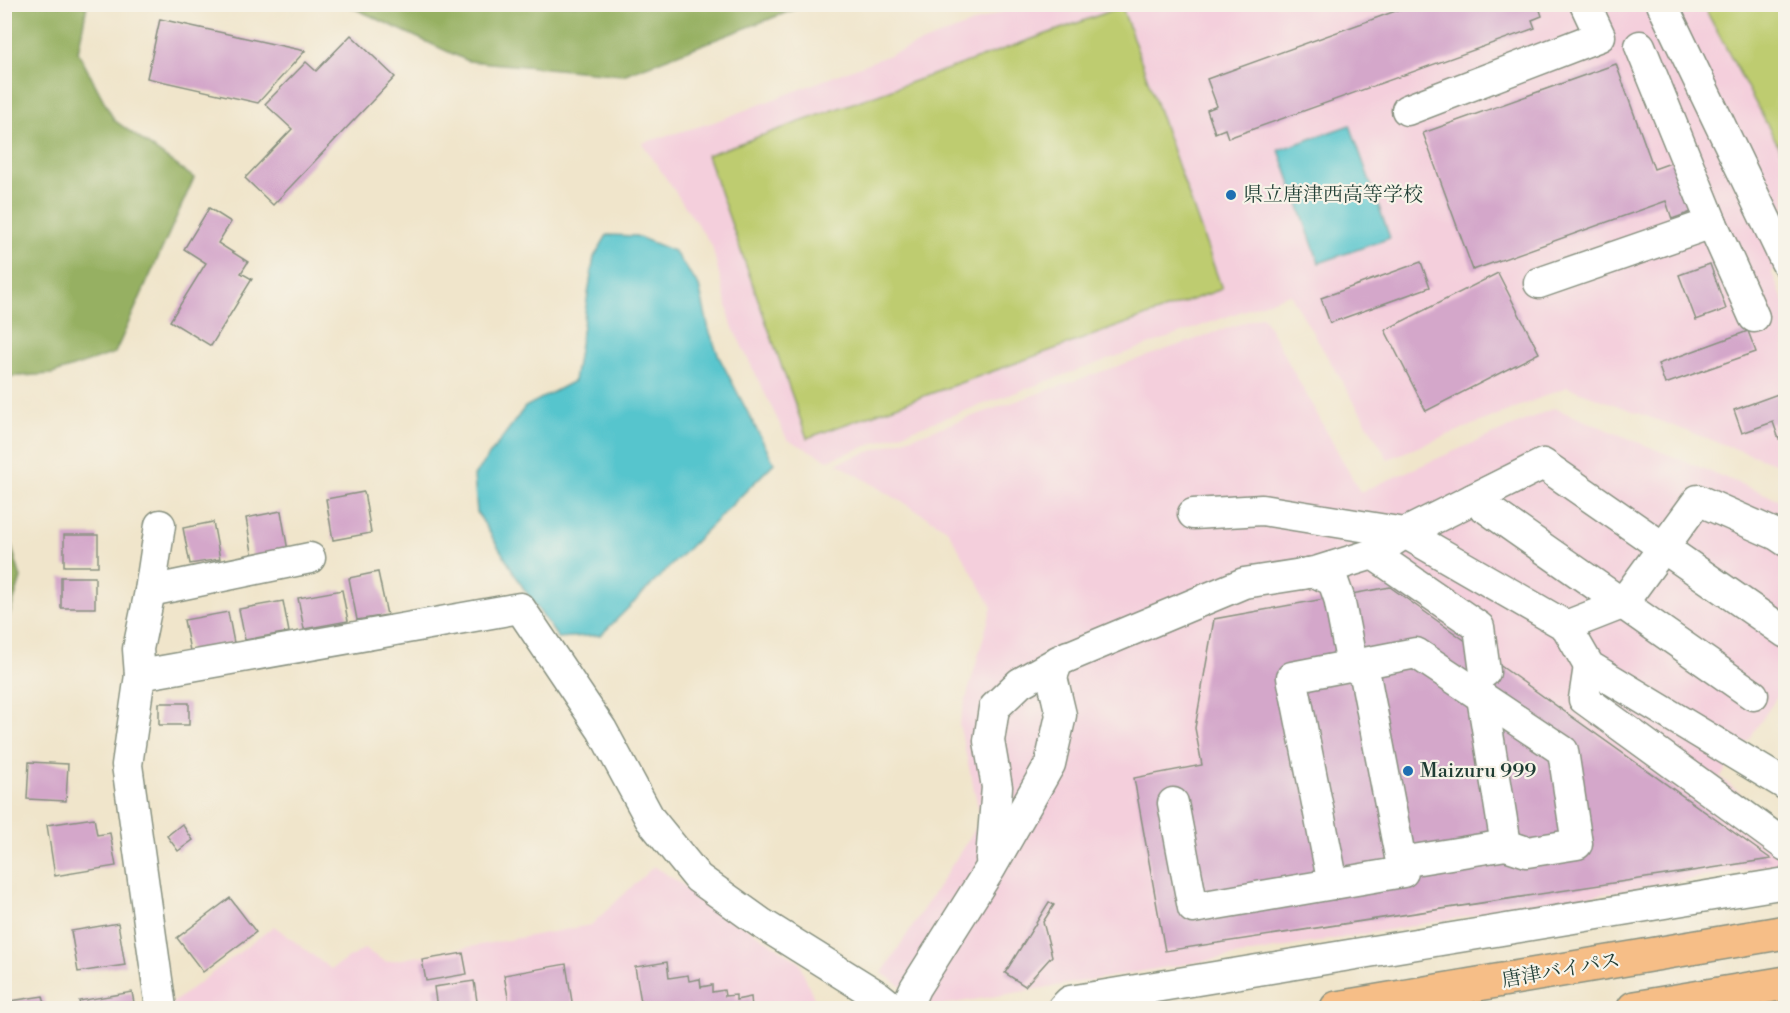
<svg xmlns="http://www.w3.org/2000/svg" width="1790" height="1013" viewBox="0 0 1790 1013" font-family="'Libre Bodoni','Noto Serif JP',serif">
<style>
.built{fill:#f4cfdc}
.green{fill:#becc6f;stroke:#6e8452;stroke-width:1.5}
.forest{fill:#96b062;stroke:#5a764b;stroke-width:1.5}
.water{fill:#57c5cd;stroke:#3b8180;stroke-width:1.5}
.building{fill:#d4a7ca}
.lines{fill:none;stroke-linecap:round;stroke-linejoin:round}
.minor-casing{stroke:#889180;stroke-width:33}
.highway-casing{stroke:#889180;stroke-width:36}
.minor{stroke:#fff;stroke-width:30}
.highway{stroke:#f6be87;stroke-width:33}
.poi-dot{fill:#1f6fb2;stroke:#f7f3e8;stroke-width:2}
.labels{text-anchor:middle;dominant-baseline:central;stroke-width:4.5;stroke-linejoin:round;paint-order:stroke}
.poi-label{font-size:20px;fill:#1f3d34;stroke:#f7f3e8;text-anchor:start}
.street-label{font-size:20px;fill:#1f3d34;stroke:#f7f3e8}
</style>
<rect width="100%" height="100%" fill="#f7f3e8"/>
<filter id="ink" filterUnits="userSpaceOnUse"><feTurbulence type="fractalNoise" baseFrequency=".0167" numOctaves="2"/><feDisplacementMap in="SourceGraphic" scale="12" xChannelSelector="R" yChannelSelector="G"/><feConvolveMatrix kernelMatrix="1 2 1 2 8 2 1 2 1" color-interpolation-filters="sRGB"/></filter>
<filter id="wash" filterUnits="userSpaceOnUse"><feTurbulence type="fractalNoise" baseFrequency=".008" numOctaves="4" result="noise"/><feDisplacementMap in="SourceGraphic" scale="24" xChannelSelector="R" yChannelSelector="G"/><feGaussianBlur stdDeviation="1.35" result="paint"/><feColorMatrix in="noise" values="0 0 0 0 0 0 0 0 0 0 0 0 0 0 0 0 0 1.4 0 .05"/><feComposite in="paint" operator="in"/></filter>
<g filter="url(#wash)">
<rect width="100%" height="100%" fill="#f0e5cb"/>
<g class="built">
<polygon points="1020,5 1785,5 1785,263 1771,271 1785,304 1785,467 1567,387 1388,459 1290,294 828,460 787,439 732,326 712,246 642,143 714,122"/>
<polygon points="1263,316 1360,492 1554,408 1785,502 1785,685 1749,739 1720,777 1785,831 1785,863 931,1007 882,973 981,820 959,724 992,607 947,529 837,463"/>
<polygon points="654,866 799,962 818,1008 166,1008 274,926 331,969 364,949 386,962 591,925"/>
</g>
<g class="green">
<polygon points="1703,5 1785,5 1785,158"/>
<polygon points="1122,7 1222,289 807,438 707,155"/>
</g>
<g class="forest">
<polygon points="5,4 87,5 78,52 114,120 194,178 115,353 52,374 5,377"/>
<polygon points="347,5 806,5 623,75 468,61"/>
<polygon points="5,525 21,578 5,629 4,629"/>
</g>
<g class="water">
<polygon points="1350,125 1390,238 1319,263 1279,150"/>
<polygon points="607,235 636,236 674,251 699,286 709,330 719,357 774,463 601,635 558,638 524,589 477,512 474,476 525,407 574,381 594,257"/>
</g>
<g id="blocks">
<g class="building">
<polygon points="1415,4 1538,4 1542,16 1532,20 1535,28 1228,138 1225,129 1215,133 1207,110 1217,106 1207,79"/>
<polygon points="160,19 305,51 258,103 147,78"/>
<polygon points="351,35 395,77 273,205 245,178 292,129 265,104 306,62 316,71"/>
<polygon points="1616,64 1654,169 1679,160 1697,210 1672,219 1666,201 1473,270 1423,133"/>
<polygon points="209,208 231,222 218,243 248,262 241,273 252,279 211,346 170,321 206,263 184,249"/>
<polygon points="1421,262 1430,287 1330,323 1321,298"/>
<polygon points="1710,264 1726,309 1696,320 1679,275"/>
<polygon points="1498,273 1539,353 1426,411 1385,330"/>
<polygon points="1748,331 1756,352 1665,384 1658,364"/>
<polygon points="1786,391 1786,437 1779,439 1773,422 1742,433 1734,410"/>
<polygon points="364,492 371,533 333,540 326,499"/>
<polygon points="281,511 288,551 253,558 246,518"/>
<polygon points="213,522 220,559 190,564 183,528"/>
<rect x="64" y="535" width="34" height="31"/>
<polygon points="378,572 387,615 357,620 349,578"/>
<rect x="61" y="577" width="34" height="31"/>
<polygon points="1390,587 1771,859 1165,951 1134,778 1202,765 1195,728 1214,619"/>
<polygon points="342,590 348,621 304,629 298,598"/>
<polygon points="283,601 289,632 245,640 239,609"/>
<polygon points="228,612 234,643 190,651 184,620"/>
<rect x="159" y="703" width="30" height="22"/>
<polygon points="29,762 68,764 66,801 27,799"/>
<polygon points="94,818 97,835 110,833 116,866 55,876 47,825"/>
<polygon points="182,824 193,840 178,851 167,836"/>
<polygon points="230,898 256,932 203,972 177,938"/>
<polygon points="1049,902 1054,905 1043,922 1052,956 1025,986 1005,973"/>
<polygon points="118,923 125,965 78,972 71,931"/>
<polygon points="463,953 467,974 426,981 422,960"/>
<polygon points="667,962 669,978 688,975 689,981 700,979 701,987 712,985 712,992 724,990 725,996 736,995 736,1000 751,997 752,1008 642,1008 635,967"/>
<polygon points="566,964 573,1008 510,1008 504,975"/>
<polygon points="474,981 478,1008 437,1008 434,987"/>
<polygon points="132,992 135,1008 81,1008 79,1001"/>
<polygon points="43,996 46,1008 4,1008 4,1002"/>
</g>
</g>
</g>
<g filter="url(#ink)">
<use href="#blocks" fill-opacity="0" stroke="#889180" stroke-width="1.5"/>
<g class="lines">
<defs>
<g id="minor">
<polyline points="1662,4 1786,262"/>
<polyline points="1640,46 1712,223 1754,317"/>
<polyline points="1407,110 1600,36 1585,4"/>
<polyline points="1539,283 1712,223"/>
<polyline points="1473,499 1543,464 1786,633"/>
<polyline points="1193,514 1262,510 1405,533 1566,626 1589,666 1786,785"/>
<polyline points="1373,554 1479,627 1485,672"/>
<polyline points="150,591 310,558"/>
<polyline points="1566,626 1622,604 1698,500 1777,535 1786,541"/>
<polyline points="1589,666 1584,699 1786,846"/>
<polyline points="140,675 138,649 150,591 160,525"/>
<polyline points="1482,697 1506,845"/>
<polyline points="1173,803 1193,908 1403,872 1365,675 1352,665 1339,598 1333,581 1315,572 1301,574"/>
<polyline points="991,859 997,787 989,741 994,708 1020,683 1068,656"/>
<polyline points="1333,884 1292,677 1416,653 1563,751 1577,844 1527,852 1506,845 1401,862"/>
<polyline points="161,1008 127,765 140,675 520,608 602,730 650,819 698,878 761,923 878,996 893,1008"/>
<polyline points="906,1008 915,988 990,869 1050,764 1061,715 1052,677 1058,661 1244,583 1315,572 1373,554 1405,533 1473,499 1753,695"/>
<polyline points="1063,1008 1070,1001 1786,883"/>
</g>
<g id="highway">
<polyline points="1337,1008 1786,932"/>
<polyline points="1634,1008 1786,983"/>
</g>
</defs>
<use href="#minor" class="minor-casing"/>
<use href="#highway" class="highway-casing"/>
<use href="#minor" class="minor"/>
<use href="#highway" class="highway"/>
</g>
</g>
<g class="poi-dot">
<circle cx="1231" cy="195" r="6"/>
<circle cx="1408" cy="771" r="6"/>
</g>
<g class="labels">
<g class="poi-label">
<text x="1243" y="195">県立唐津西高等学校</text>
<text x="1420" y="771">Maizuru 999</text>
</g>
<g class="street-label">
<text transform="translate(1561 971) rotate(-10)">唐津バイパス</text>
</g>
</g>
<rect width="1790" height="1013" fill="none" stroke="#f7f3e8" stroke-width="24"/>
</svg>
